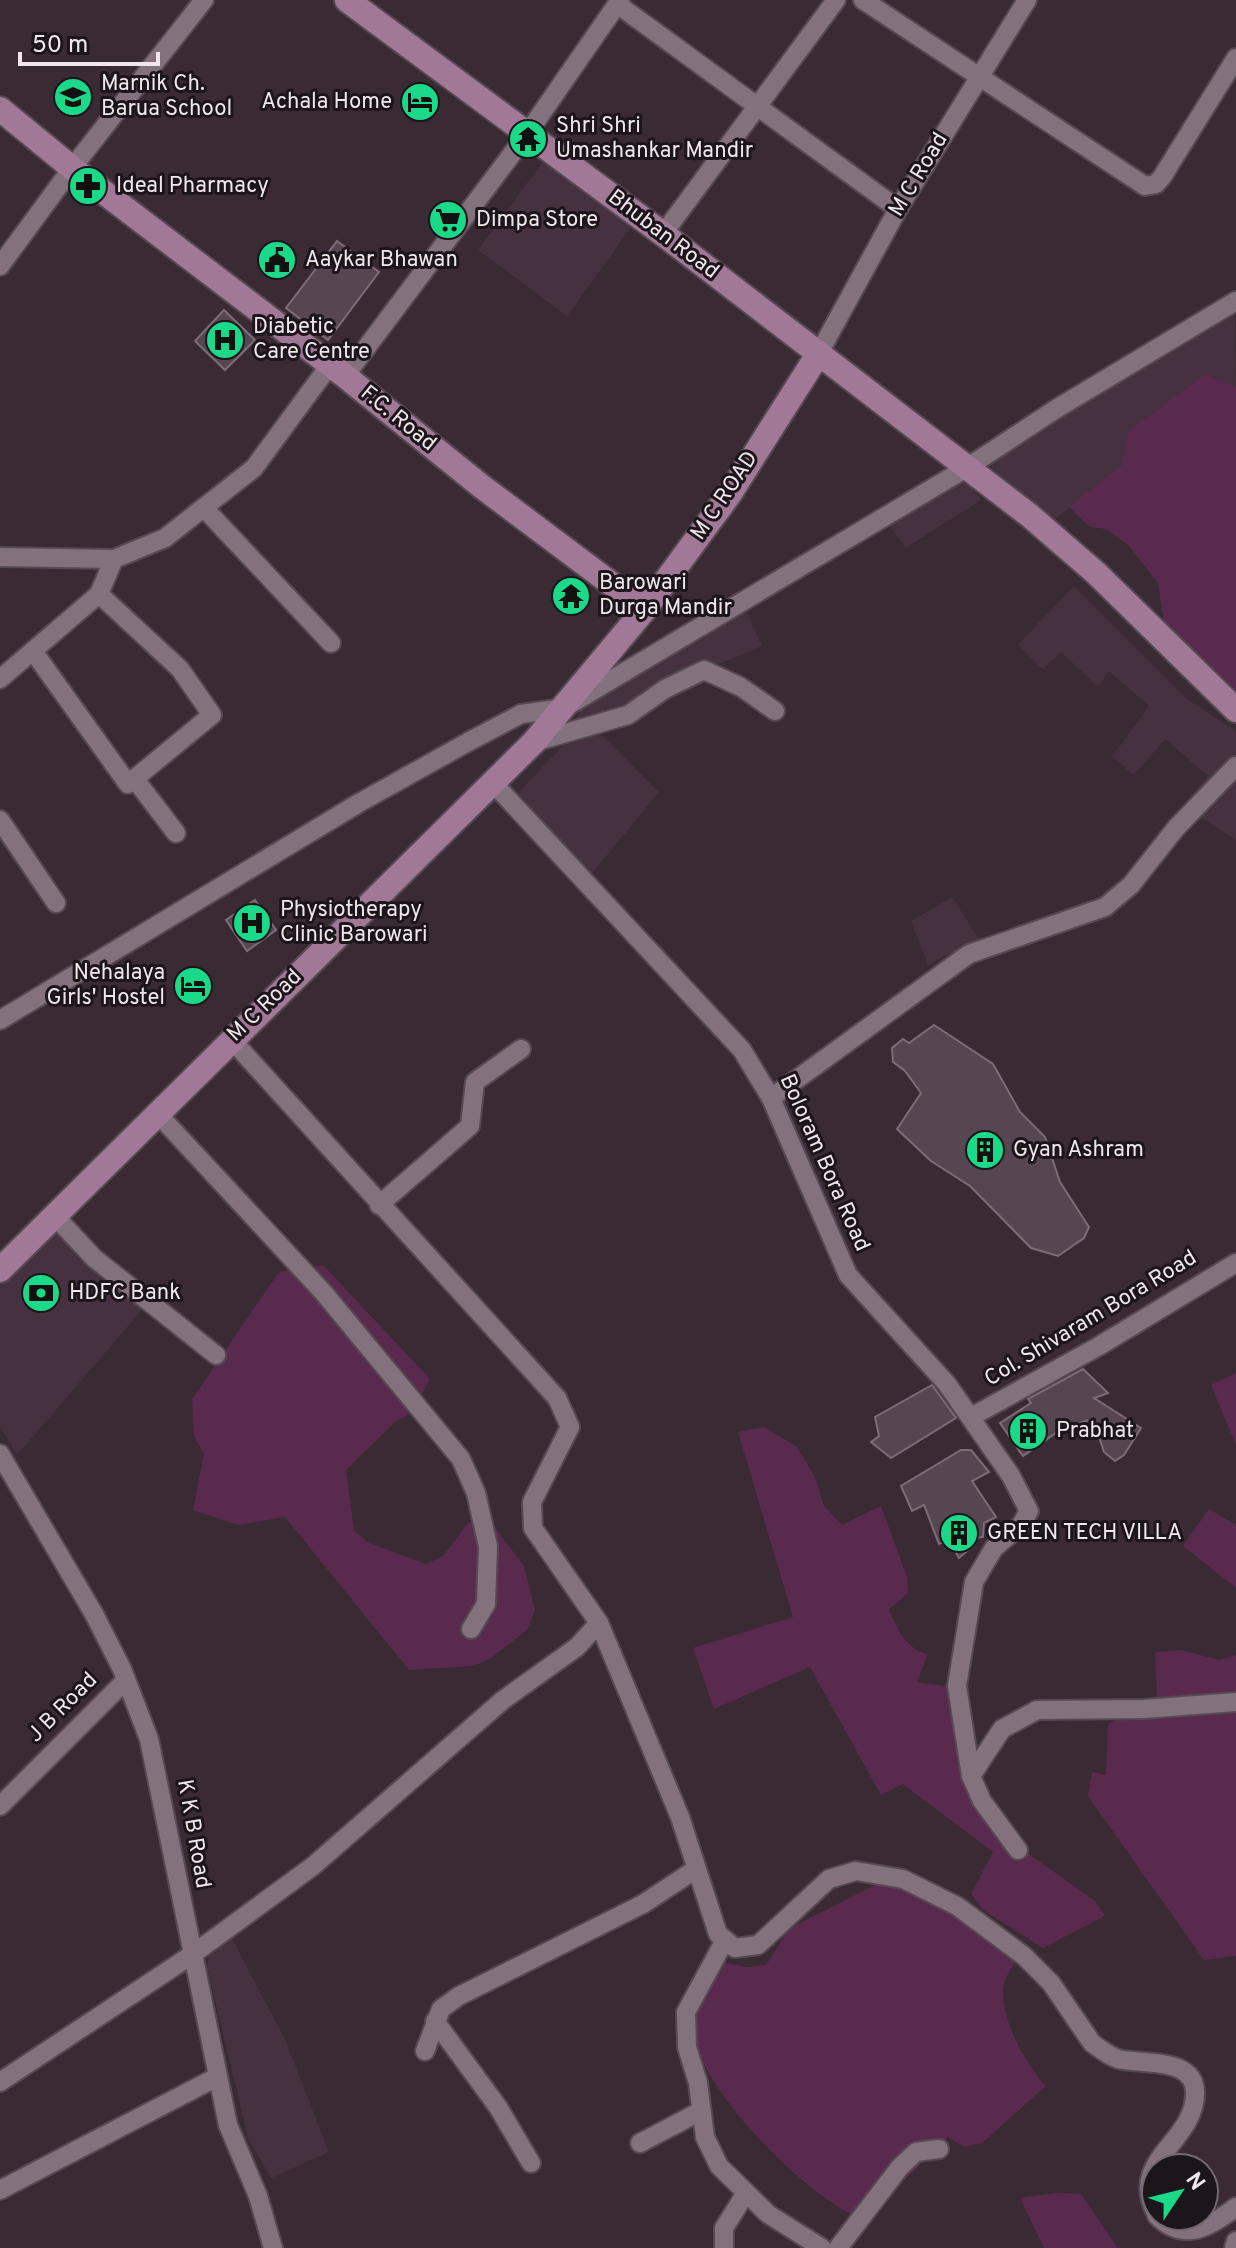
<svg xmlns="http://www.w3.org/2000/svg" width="1236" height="2248" viewBox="0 0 1236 2248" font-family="Overpass,sans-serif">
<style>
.built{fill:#463140}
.green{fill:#5a2a4e}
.building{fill:#564651;stroke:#7d6b77;stroke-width:2}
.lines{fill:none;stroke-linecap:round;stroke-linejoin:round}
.street-casing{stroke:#564952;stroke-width:22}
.secondary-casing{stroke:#564952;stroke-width:28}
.street{stroke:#83727e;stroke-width:18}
.secondary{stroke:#a17996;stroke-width:24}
.labels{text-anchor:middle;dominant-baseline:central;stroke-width:6;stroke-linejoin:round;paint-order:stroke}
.poi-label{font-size:22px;fill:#f0e6ec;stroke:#1c151a;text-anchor:start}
.street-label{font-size:22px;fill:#f0e6ec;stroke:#1c151a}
</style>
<rect width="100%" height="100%" fill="#392a34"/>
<g class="built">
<polygon points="549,153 638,218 567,316 478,250"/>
<polygon points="1235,311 1236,387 1206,374 1122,465 1050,523 992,468 992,457"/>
<polygon points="961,475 981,500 906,548 887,523"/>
<polygon points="1074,586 1187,699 1236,731 1236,840 1183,806 1208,776 1165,739 1134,775 1112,757 1149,706 1109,671 1098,687 1061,652 1043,669 1018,645"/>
<polygon points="746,610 762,646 688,677 598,732 659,792 589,877 511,801 569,739 583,699"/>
<polygon points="952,897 979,939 928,965 911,921"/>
<polygon points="58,1230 148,1303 17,1455 0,1426 0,1286"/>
<polygon points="231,1937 285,2039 329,2152 271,2178 248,2138 207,1967 209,1955"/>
</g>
<g class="green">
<polygon points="1206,374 1236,387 1236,710 1165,629 1158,583 1129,546 1107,529 1090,527 1069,507 1122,465 1129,431"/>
<polygon points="323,1265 430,1379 413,1412 395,1422 346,1470 354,1531 369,1543 426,1564 443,1556 468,1523 488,1518 524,1566 535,1610 527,1630 490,1659 473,1666 409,1670 285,1517 238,1525 193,1510 204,1454 194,1436 192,1399 279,1272"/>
<polygon points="1236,1373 1236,1445 1211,1385"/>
<path d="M764,1427L796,1446L815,1477L824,1506L842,1525L881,1506L907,1577L908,1593L889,1610C898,1629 906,1650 928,1654L917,1682L944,1686L956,1669L957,1743L1009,1840L1095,1901L1105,1916L1043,1948L983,1910L971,1894L993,1852L903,1784L881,1795L810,1667L714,1709L693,1648L793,1617L738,1432Z"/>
<polygon points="1209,1509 1236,1525 1236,1588 1183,1546"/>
<path d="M1181,1650L1219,1660L1236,1655V1956L1204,1960L1088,1796L1092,1772L1106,1775L1108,1725C1127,1710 1142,1712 1157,1696L1155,1652Z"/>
<path d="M881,1882L927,1886L1018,1959C1011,1968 1002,1981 1003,1993C1003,2023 1026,2064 1046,2086L982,2143L964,2147L948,2137L865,2219C815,2206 704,2093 696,2041C692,2014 706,1982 725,1963L747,1967L766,1965L790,1928Z"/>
<polygon points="1055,2193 1081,2194 1118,2248 1044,2248 1020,2198"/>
</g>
<g class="building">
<polygon points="337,241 379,272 328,340 286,308"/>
<polygon points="224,310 255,340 225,370 195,341"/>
<polygon points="255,900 276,930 247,951 226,920"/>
<polygon points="934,1025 993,1064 1020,1112 1045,1137 1060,1182 1089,1227 1084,1238 1058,1256 1031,1248 970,1186 931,1161 897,1129 921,1093 905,1071 893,1062 892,1048 903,1039 909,1043"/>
<polygon points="1083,1369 1108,1393 1094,1398 1141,1428 1124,1455 1115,1461 1104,1452 1093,1419 1063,1428 1023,1456 1000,1423 1031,1403 1028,1399"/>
<polygon points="932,1385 956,1418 891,1458 871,1442 879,1436 875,1417"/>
<polygon points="961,1450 971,1450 989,1472 972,1481 996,1517 984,1523 983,1537 970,1539 973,1546 959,1558 949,1540 939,1544 924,1505 912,1511 901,1486"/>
</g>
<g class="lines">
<defs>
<g id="street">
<polyline points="863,0 1145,186 1156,184 1162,177 1236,58"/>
<polyline points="617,4 898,209"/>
<polyline points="663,234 836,0"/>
<polyline points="0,266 72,168 204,0"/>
<polyline points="819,353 898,209 1027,0"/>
<polyline points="345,376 527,134 620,0"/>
<polyline points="205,509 331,643"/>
<polyline points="0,557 114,559 165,538 254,468 329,366"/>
<polyline points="33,651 128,784 212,715 180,669 99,594"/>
<polyline points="0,679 99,594 114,559"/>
<polyline points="534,742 628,715 665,689 704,670 741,687 775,711"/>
<polyline points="134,778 176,833"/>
<polyline points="495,785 742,1050 771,1098 848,1275 947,1384 1011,1476 1029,1511 1021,1525 994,1548 974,1582 957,1686 971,1776 982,1801 1018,1850"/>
<polyline points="0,820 56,903"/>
<polyline points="0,1020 359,803 468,742 521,714 564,708 968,467 1056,409 1236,301"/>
<path d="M231,1039L557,1398L570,1427L532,1502L533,1528L599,1623L680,1817L718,1934L735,1948L758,1945L829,1879L856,1871L903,1879L957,1906L1024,1956L1051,1983L1092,2043C1100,2049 1109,2056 1118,2059C1141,2065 1195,2056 1195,2093C1195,2143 1128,2159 1156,2213"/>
<polyline points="771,1098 969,954 1105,907 1131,885 1176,828 1236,766"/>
<polyline points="157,1113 323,1292 461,1459 476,1493 488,1546 486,1604 471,1629"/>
<polyline points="379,1205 470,1126 475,1082 521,1049"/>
<polyline points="53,1214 94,1258 216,1355"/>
<polyline points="971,1417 1099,1346 1236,1263"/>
<polyline points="0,1454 94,1614 122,1669 149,1739 228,2125 258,2196 273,2248"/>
<polyline points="971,1776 1002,1729 1037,1710 1144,1709 1236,1702"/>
<polyline points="0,1806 126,1680"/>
<polyline points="725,1940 686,2012 687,2047 698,2083 705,2137 719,2166 768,2214 822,2248"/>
<polyline points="435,2021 498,2107 531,2163"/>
<polyline points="425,2051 441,2009 459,1996 643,1904 696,1869"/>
<polyline points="0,2082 193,1954 313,1866 503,1700 577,1647 599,1623"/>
<polyline points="640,2143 701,2111"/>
<polyline points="0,2190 217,2077"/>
<path d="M1157,2216C1185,2243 1210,2227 1236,2207"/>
<polyline points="724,2248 724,2228 746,2193"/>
<polyline points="838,2248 900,2167 916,2152 939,2149"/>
<polyline points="1234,2248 1236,2241"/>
</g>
<g id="secondary">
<polyline points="347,0 663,234 1029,515 1096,573 1236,710"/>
<polyline points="0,109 72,168 345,376 481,486 645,609"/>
<polyline points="0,1270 534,742 645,609 729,495 819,353"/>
</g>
</defs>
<use href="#street" class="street-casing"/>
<use href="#secondary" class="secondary-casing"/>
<use href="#street" class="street"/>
<use href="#secondary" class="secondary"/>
</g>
<defs>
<symbol id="school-disc" viewBox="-11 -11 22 22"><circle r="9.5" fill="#1ad988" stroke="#1c151a"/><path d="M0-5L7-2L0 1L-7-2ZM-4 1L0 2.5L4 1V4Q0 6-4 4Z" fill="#111"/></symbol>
<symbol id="hotel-disc" viewBox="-11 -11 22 22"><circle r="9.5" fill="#1ad988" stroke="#1c151a"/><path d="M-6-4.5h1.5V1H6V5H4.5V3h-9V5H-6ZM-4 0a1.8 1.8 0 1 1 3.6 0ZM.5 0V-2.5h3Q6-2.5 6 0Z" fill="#111"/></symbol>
<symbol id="temple-disc" viewBox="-11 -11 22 22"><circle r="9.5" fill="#1ad988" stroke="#1c151a"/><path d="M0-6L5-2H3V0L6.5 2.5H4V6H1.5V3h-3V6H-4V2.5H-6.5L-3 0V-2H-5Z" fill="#111"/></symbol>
<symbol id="pharmacy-disc" viewBox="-11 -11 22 22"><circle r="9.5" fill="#1ad988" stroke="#1c151a"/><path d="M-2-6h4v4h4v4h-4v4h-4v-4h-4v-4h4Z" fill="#111"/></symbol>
<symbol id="supermarket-disc" viewBox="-11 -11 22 22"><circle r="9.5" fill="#1ad988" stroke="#1c151a"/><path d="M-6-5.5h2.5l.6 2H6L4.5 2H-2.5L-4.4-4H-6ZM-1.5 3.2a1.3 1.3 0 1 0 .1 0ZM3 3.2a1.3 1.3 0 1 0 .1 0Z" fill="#111"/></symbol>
<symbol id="civic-disc" viewBox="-11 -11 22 22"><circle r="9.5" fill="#1ad988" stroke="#1c151a"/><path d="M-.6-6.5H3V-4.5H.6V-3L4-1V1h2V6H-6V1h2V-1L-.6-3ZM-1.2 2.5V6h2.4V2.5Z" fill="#111"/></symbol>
<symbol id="hospital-disc" viewBox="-11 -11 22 22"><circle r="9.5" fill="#1ad988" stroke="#1c151a"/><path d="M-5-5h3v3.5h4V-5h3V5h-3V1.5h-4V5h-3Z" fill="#111"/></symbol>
<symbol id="building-disc" viewBox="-11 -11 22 22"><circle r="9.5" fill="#1ad988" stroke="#1c151a"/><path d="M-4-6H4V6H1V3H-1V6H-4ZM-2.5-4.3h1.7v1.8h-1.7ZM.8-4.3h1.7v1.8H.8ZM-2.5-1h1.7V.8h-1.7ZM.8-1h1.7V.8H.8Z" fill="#111"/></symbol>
<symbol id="bank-disc" viewBox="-11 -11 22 22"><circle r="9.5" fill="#1ad988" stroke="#1c151a"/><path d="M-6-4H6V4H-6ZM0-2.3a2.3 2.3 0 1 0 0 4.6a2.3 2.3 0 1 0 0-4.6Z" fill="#111"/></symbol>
</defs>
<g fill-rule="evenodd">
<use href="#school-disc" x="51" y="75" width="44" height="44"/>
<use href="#hotel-disc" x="398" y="80" width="44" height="44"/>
<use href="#temple-disc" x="506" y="117" width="44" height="44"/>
<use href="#pharmacy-disc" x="66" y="164" width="44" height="44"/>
<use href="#supermarket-disc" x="426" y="198" width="44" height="44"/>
<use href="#civic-disc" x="255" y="238" width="44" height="44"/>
<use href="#hospital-disc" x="203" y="318" width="44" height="44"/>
<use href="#temple-disc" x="549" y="574" width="44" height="44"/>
<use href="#hospital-disc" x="230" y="901" width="44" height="44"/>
<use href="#hotel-disc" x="171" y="964" width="44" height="44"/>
<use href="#building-disc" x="963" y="1128" width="44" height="44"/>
<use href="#bank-disc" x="19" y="1271" width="44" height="44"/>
<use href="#building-disc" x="1006" y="1409" width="44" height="44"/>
<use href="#building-disc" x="937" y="1511" width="44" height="44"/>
</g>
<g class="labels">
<g class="poi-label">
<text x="101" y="84">Marnik Ch.<tspan x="101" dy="25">Barua School</tspan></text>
<text x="392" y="102" text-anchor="end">Achala Home</text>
<text x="556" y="126">Shri Shri<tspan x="556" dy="25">Umashankar Mandir</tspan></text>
<text x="116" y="186">Ideal Pharmacy</text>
<text x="476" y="220">Dimpa Store</text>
<text x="305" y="260">Aaykar Bhawan</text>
<text x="253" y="327">Diabetic<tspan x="253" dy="25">Care Centre</tspan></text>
<text x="599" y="583">Barowari<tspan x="599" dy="25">Durga Mandir</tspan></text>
<text x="280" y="910">Physiotherapy<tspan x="280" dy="25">Clinic Barowari</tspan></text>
<text x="165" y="973" text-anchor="end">Nehalaya<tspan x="165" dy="25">Girls' Hostel</tspan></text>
<text x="1013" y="1150">Gyan Ashram</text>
<text x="69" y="1293">HDFC Bank</text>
<text x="1056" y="1431">Prabhat</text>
<text x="987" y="1533">GREEN TECH VILLA</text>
</g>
<g class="street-label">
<text transform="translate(919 175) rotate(-59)">M C Road</text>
<text transform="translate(663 235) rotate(37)">Bhuban Road</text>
<text transform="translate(398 419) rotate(39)">F.C. Road</text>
<text transform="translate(725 496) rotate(-56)">M C ROAD</text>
<text transform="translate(265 1006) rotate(-44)">M C Road</text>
<text transform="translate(824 1163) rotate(66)">Boloram Bora Road</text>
<text transform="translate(1091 1319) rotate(-31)">Col. Shivaram Bora Road</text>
<text transform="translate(63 1708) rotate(-45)">J B Road</text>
<text transform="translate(193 1834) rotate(80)">K K B Road</text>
</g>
</g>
<g transform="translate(1180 2192) rotate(55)"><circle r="38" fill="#1c151a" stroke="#71696e" stroke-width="2"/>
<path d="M0-6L14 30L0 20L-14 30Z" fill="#1ad988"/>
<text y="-12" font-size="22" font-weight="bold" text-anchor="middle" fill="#f0e6ec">N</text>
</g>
<path d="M20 52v12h138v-12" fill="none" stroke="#f0e6ec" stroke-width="4"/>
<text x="32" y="52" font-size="24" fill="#f0e6ec" stroke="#1c151a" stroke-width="6" paint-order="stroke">50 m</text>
</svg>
